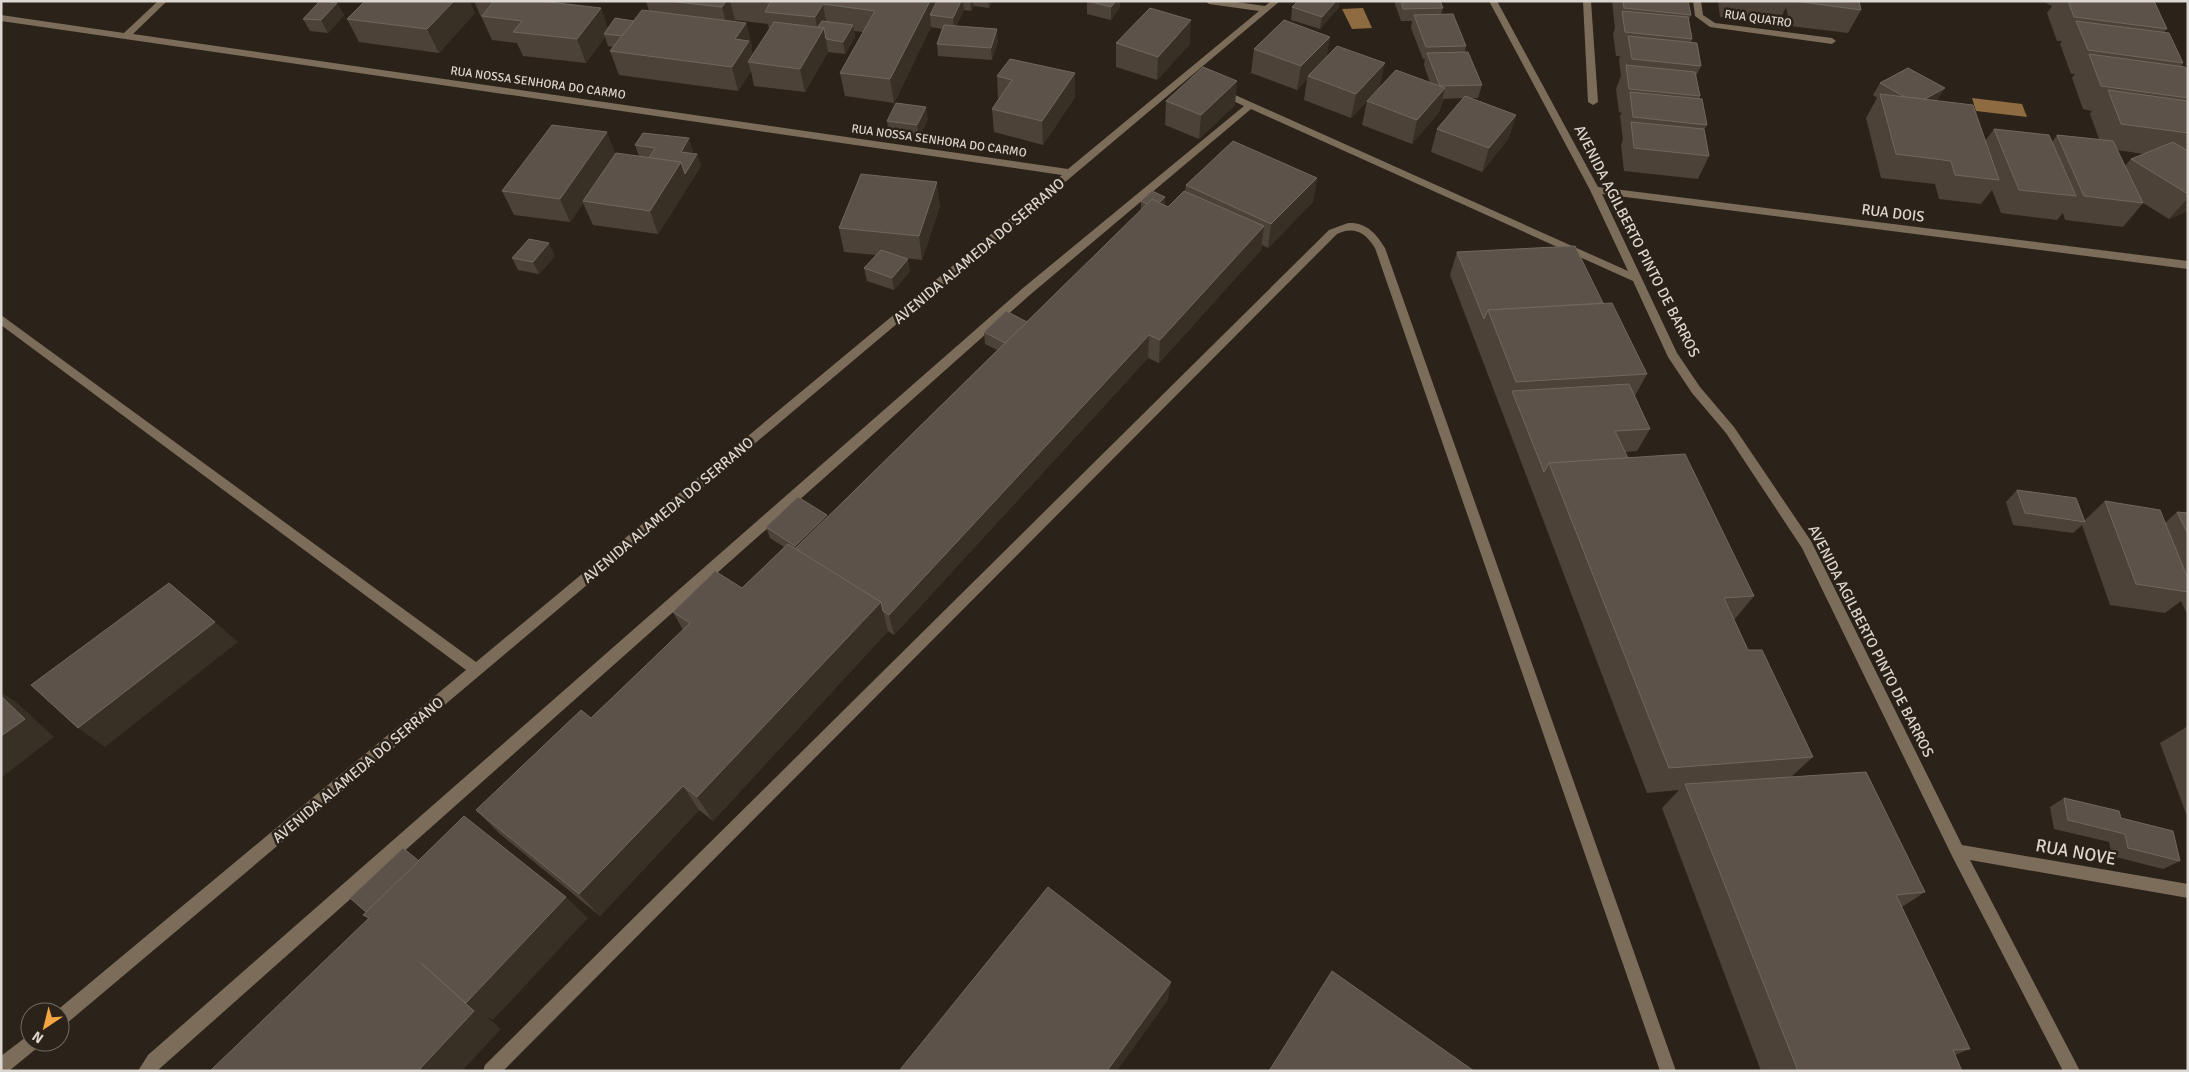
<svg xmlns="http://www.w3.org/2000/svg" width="2189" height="1072" viewBox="0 0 2189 1072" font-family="Signika,sans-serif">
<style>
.water{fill:#8f6b41}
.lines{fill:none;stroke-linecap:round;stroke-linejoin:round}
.minor{fill:#7c6c5a;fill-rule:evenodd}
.wall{fill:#4c4238;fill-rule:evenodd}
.shaded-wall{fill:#382f25}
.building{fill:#5c5249;stroke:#70675e}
.labels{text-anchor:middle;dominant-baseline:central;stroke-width:5;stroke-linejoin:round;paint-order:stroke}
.far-street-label{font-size:12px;fill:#ddd7d1;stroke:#2b2319}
.street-label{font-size:15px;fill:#ddd7d1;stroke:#2b2319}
.near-street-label{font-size:18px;fill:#ddd7d1;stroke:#2b2319}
</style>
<rect width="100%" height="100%" fill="#2b2319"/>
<g class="water">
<polygon points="1363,8 1372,28 1352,29 1342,9"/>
<polygon points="1972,98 2022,104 2027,117 1976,111"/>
</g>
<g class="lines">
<g class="minor">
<polygon points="158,1 167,1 133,34 1068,169 1259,11 1209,4 1205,1 1229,1 1265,6 1271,1 1280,1 66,1024 60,1026 60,1012 55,1012 466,670 1,325 1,315 476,662 1062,175 1,21 1,15 124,33"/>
<polygon points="1489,1 1497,1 1598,187 2188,261 2188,269 1602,194 1677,353 1700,387 1734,427 1811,541 1962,845 2188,884 2188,898 1970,860 2080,1071 2063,1071 1952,856 1802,548 1726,433 1692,393 1668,357 1633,281 1251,109 1031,294 157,1071 138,1071 148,1055 1023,288 1244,106 1218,94 1218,90 1224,90 1628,271 1590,190"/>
<polygon points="1583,1 1591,1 1598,102 1593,105 1588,102"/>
<polygon points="1693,1 1701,1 1703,15 1715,23 1832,38 1836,41 1832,44 1710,27 1695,16"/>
<path d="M1348,223C1366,222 1376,233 1385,248L1676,1071H1660L1375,248C1365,232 1354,226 1337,234L503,1071H483L485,1065L1329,230Z"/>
<polygon points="30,1034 30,1042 39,1042 37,1048 9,1071 1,1071 1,1056"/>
</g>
</g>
<g class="wall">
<path d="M474,1H540L608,28L634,21L649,11L646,1H992L989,8L974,6L971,11L964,10L956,26L998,41L992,60L938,56L937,44L942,29L931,27L894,103L845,96L840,73L863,32L854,31L855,37L845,54L828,52L805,92L754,86L751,71L738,91L619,75L610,51L614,47L608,46L605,37L586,63L523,56L517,43L492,40L482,18L481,17ZM735,20L768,24L769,29L753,55L751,48L752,47L746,23L734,22Z"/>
<polygon points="1087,1 1120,1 1120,7 1111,20 1087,14"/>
<polygon points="1394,1 1440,1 1443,8 1441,15 1466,46 1465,52 1482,85 1478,98 1469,98 1516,115 1508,139 1482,172 1431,152 1437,129 1463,98 1443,99 1439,112 1412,144 1362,125 1367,101 1430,83 1424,65 1425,59 1423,59 1411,28 1412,21 1401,21"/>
<polygon points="1612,1 1688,1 1691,15 1689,20 1692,39 1691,42 1701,66 1696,76 1700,96 1699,99 1707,125 1704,130 1709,156 1698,179 1624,171 1621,145 1623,139 1620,116 1622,113 1619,112 1616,89 1621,76 1619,60 1620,56 1616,56 1613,34 1615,28"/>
<polygon points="1718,1 1859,1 1861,10 1848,33 1790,26 1786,7 1778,24 1720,17"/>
<path d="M2042,1H2154L2167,29L2164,32L2183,63L2181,67L2188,73V211L2169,219L2143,203L2123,227L2065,220L2063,213L2057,220L2001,213L1992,190L1981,204L1939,199L1935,184L1881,178L1866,118L1877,98L1873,95L1880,83L1937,101L1985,141L1994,129L2052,142L2057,135L2099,139L2090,114L2092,111L2083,109L2072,78L2075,74H2071L2060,44L2062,41H2057L2047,13L2052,6ZM2117,150L2144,154L2131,159L2125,166Z"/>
<polygon points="337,3 344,15 328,33 310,31 303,19"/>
<polygon points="1292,7 1339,7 1320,29 1291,20"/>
<polygon points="475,13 439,53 359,42 347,19"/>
<polygon points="1330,37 1326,57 1380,87 1351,118 1304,100 1307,79 1297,90 1251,73 1254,49"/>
<polygon points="1116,43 1190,44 1157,80 1116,67"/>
<polygon points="1075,73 1075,97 1043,145 994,132 992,109 998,100 997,76"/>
<polygon points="1166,101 1235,105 1199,139 1165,125"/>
<polygon points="928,119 919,137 889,133 887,121"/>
<polygon points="635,145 693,151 692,153 697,154 701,166 658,234 593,225 583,203 570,222 514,215 502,191 616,154 639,156"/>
<polygon points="1317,178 1313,202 1268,248 1262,245 1261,250 1159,363 1148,358 894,635 888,631 713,821 699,810 600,916 500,834 476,810 591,718 683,630 673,612 742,588 784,547 770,538 766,527 827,517 997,350 985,344 984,332 1027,322 1141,210 1141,201 1165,205 1168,207 1185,192 1186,185"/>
<polygon points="940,206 922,260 905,258 910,271 894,290 867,281 864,268 876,255 844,252 839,228"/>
<polygon points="1457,252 1603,303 1647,374 1635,396 1650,429 1637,451 1625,452 1628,458 1754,596 1734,620 1748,650 1813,757 1791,777 1925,892 1902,907 1970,1049 1955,1055 1962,1071 1761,1071 1662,808 1679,790 1647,793 1450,275"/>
<polygon points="555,256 539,274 518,270 512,258"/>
<polygon points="2017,490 2085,520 2105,501 2165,523 2177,512 2188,513 2188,616 2181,601 2165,613 2110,605 2082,525 2073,533 2013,525 2006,502"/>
<polygon points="2188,726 2188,819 2160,743"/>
<polygon points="2064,798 2121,818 2180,861 2163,869 2112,856 2109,842 2054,829 2050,807"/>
</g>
<g class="shaded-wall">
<polygon points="454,1 470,1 475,13 439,53 427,29"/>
<polygon points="726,1 730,1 735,20 728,31 722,7"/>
<polygon points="930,1 941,1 930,15 931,27 894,103 890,79"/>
<polygon points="961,1 963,1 964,10 954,30 953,18"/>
<polygon points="970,1 973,1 974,6 971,11"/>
<polygon points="988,1 992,1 989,8"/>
<polygon points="1116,1 1120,1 1120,7 1111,20 1111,7"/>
<polygon points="1336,1 1340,1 1339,7 1320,29 1322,17"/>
<polygon points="337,3 344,15 328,33 321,20"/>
<polygon points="823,4 827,28 825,33 828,52 805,92 800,69 819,36 815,17"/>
<polygon points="601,8 609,31 604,34 605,37 586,63 577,39"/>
<polygon points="1191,20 1190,44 1157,80 1158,57"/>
<polygon points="746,23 752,47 751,48 755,63 748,62 751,71 738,91 732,67 735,39"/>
<polygon points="853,25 855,37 845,54 843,42"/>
<polygon points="997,29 998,41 992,60 991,48"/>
<polygon points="1330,37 1326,60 1308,76 1307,79 1297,90 1301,66"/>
<polygon points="1385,63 1380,87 1351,118 1356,94"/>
<polygon points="1075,73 1075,97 1043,145 1042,121"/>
<polygon points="1237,81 1235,105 1199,139 1201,115"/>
<polygon points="1445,88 1439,112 1412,144 1417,120"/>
<polygon points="1945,88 1937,101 1917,104"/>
<polygon points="926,107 928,119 919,137 917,125"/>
<polygon points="1516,115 1508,139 1482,172 1489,148"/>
<polygon points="607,132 616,155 583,201 583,203 570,222 560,199"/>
<polygon points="689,138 693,151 685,164 681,152"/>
<polygon points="697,154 701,166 658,234 650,211 681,162"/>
<polygon points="1317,178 1313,202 1268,248 1271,224"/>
<polygon points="937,182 940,206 922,260 919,236"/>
<polygon points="1165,197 1165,209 1155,207"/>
<polygon points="2188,198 2188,211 2169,219"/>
<polygon points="1264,226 1261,250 1159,363 1160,340"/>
<polygon points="549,243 555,256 539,274 533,262"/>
<polygon points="908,259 910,271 894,290 892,278"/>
<polygon points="1149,335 1148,358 894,635 889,615"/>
<polygon points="827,515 830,526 799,557 795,546"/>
<polygon points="881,602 888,631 713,821 697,797"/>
<polygon points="215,622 238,642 105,747 78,728"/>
<polygon points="1,692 17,703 54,737 1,778"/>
<polygon points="683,786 699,810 600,916 579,894"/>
<polygon points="566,897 588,918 493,1020 486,1016 501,1029 462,1071 418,1071 421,963"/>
<polygon points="1171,982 1168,1000 1117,1071 1107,1071"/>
</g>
<g class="building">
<polygon points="320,1 337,3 321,20 303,19"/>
<polygon points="365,1 454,1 427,29 347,19"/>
<polygon points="494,1 540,1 601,8 577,39 513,32 522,21 482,16"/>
<polygon points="668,1 726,1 722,7"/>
<polygon points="770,1 930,1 890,79 840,73 875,11 823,4 815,17 765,12 771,1"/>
<polygon points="937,1 961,1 953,18 930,15"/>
<polygon points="1087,1 1116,1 1111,7"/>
<polygon points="1298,1 1336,1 1322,17 1292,7"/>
<polygon points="1401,1 1440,1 1443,8 1403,9"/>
<polygon points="1623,1 1688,1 1691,15 1624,8"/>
<polygon points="1801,1 1859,1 1861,10 1802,2"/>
<polygon points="2068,1 2154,1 2167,29 2074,17"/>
<polygon points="1150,8 1191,20 1158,57 1116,43"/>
<polygon points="642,10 746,23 735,39 749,41 732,67 610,51"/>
<polygon points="1622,11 1688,17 1692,39 1625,32"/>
<polygon points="1453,14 1466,46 1426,47 1414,15"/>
<polygon points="615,18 634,21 622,36 604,34"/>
<polygon points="1284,20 1330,37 1301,66 1254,49"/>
<polygon points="822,21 853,25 843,42 826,39 824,28 818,27"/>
<polygon points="2076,21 2169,33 2183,63 2088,50"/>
<polygon points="774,22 824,28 800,69 748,62"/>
<polygon points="944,25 997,29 991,48 937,44"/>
<polygon points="1628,36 1697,43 1701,66 1632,59"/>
<polygon points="1337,46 1385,63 1356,94 1308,76"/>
<polygon points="1468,52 1482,85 1440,86 1427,53"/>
<polygon points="2089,54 2185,67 2188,73 2188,98 2101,86"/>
<polygon points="1010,59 1075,73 1042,121 992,109 1012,80 997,76"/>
<polygon points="1626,65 1695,72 1700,96 1629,89"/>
<polygon points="1203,67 1237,81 1201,115 1166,101"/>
<polygon points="1908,68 1945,88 1925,99 1905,97 1880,83"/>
<polygon points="1396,70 1445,88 1417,120 1367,101"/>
<polygon points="2108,90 2188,101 2188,133 2121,124"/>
<polygon points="1630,92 1702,99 1707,125 1633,117"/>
<polygon points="1880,94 1973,105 1999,180 1955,175 1951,161 1896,154"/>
<polygon points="1465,96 1516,115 1489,148 1437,129"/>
<polygon points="896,103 926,107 917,125 887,121"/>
<polygon points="1631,122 1704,129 1709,156 1634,148"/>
<polygon points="552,125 607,132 560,199 502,191"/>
<polygon points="1994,129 2049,135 2076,196 2019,190"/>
<polygon points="643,133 689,138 681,152 697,154 685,174 681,162 649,158 655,148 635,145"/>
<polygon points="2057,135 2113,141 2143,203 2084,196"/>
<polygon points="1233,141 1317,178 1271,224 1186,185"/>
<polygon points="2173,142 2188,151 2188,194 2131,159"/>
<polygon points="616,153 681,162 650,211 583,201"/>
<polygon points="861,174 937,182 919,236 839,228"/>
<polygon points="1152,191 1165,197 1159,203 1152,199 1147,204 1141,201"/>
<polygon points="1184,191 1264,226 1160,340 1149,335 889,615 883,611 881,602 795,549 1152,199 1168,207"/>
<polygon points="529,239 549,243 533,262 512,258"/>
<polygon points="1575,246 1603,303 1488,310 1484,319 1457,252"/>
<polygon points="881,250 908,259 892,278 864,268"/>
<polygon points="1612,303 1647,374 1516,382 1488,310"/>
<polygon points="1006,311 1027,322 1005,343 984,332"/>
<polygon points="1629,384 1650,429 1615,431 1628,458 1549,463 1544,472 1512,391"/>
<polygon points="1685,454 1754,596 1724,598 1748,650 1762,650 1813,757 1669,768 1549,463"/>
<polygon points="2017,490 2076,498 2085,522 2025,513"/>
<polygon points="798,497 827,515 795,546 766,527"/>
<polygon points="2105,501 2160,510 2188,579 2188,592 2136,584"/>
<polygon points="2177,512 2188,513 2188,534"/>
<polygon points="788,544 881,602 697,797 683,786 579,894 476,810 581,710 591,718 690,623 673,612 715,571 742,588"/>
<polygon points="169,583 215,622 78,728 31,685"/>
<polygon points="1,696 25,719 1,736"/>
<polygon points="1866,772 1925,892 1896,895 1970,1049 1953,1050 1962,1071 1798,1071 1685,784"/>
<polygon points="2064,798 2119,811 2121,818 2173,831 2180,861 2128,848 2125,834 2068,820"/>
<polygon points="464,816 566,897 466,1003 421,963 474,1011 418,1071 210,1071 369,918 363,915"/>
<polygon points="403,848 419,861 366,912 350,898"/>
<polygon points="1048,887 1171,982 1107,1071 899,1071"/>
<polygon points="1332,971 1474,1071 1269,1071"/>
</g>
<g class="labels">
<g class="far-street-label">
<text transform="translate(1758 19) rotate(8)">RUA QUATRO</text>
<text transform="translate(538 83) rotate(8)">RUA NOSSA SENHORA DO CARMO</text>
<text transform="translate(939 141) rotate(8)">RUA NOSSA SENHORA DO CARMO</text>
</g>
<g class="street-label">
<text transform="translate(1893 213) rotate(7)">RUA DOIS</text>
<text transform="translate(1637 241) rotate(63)">AVENIDA AGILBERTO PINTO DE BARROS</text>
<text transform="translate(979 251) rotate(-40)">AVENIDA ALAMEDA DO SERRANO</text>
<text transform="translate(668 510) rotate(-40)">AVENIDA ALAMEDA DO SERRANO</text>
<text transform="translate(1871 641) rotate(63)">AVENIDA AGILBERTO PINTO DE BARROS</text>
<text transform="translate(358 770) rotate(-40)">AVENIDA ALAMEDA DO SERRANO</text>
</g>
<g class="near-street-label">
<text transform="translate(2076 852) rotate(10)">RUA NOVE</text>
</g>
</g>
<rect width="2189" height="1072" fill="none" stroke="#ddd7d1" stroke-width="5"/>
<g transform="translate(45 1027) rotate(215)"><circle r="24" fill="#2b2319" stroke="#726b63"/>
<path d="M0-4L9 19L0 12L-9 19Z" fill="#f2a541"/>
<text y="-8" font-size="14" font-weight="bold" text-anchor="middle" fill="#ddd7d1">N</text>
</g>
</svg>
